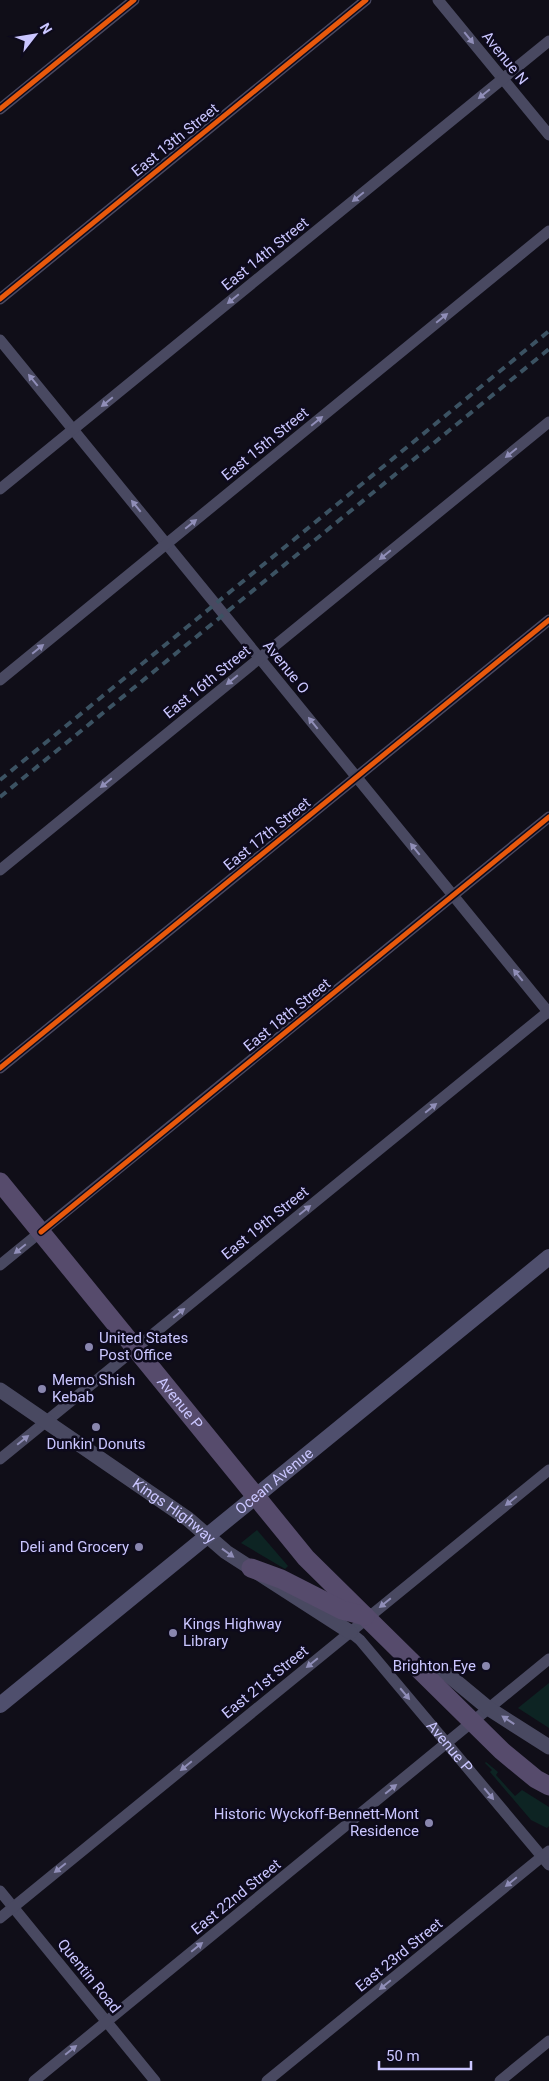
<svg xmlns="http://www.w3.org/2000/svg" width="549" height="2081" viewBox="0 0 549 2081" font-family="Roboto,sans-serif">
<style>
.green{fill:#0d2423}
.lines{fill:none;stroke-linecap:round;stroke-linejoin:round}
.minor{stroke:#494961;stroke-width:11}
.tertiary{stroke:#494961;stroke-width:15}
.secondary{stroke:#4f4f6d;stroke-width:16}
.primary{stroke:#564b6c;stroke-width:19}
.rail{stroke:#3b5262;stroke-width:4;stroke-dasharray:8 6;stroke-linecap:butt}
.cycleway-casing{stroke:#0d0a1c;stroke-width:8}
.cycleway{stroke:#e8590c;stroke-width:5}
.oneway{fill:#908eb8}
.poi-dot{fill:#8986ae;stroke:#0d0a1c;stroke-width:2}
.labels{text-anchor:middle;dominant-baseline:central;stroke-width:5;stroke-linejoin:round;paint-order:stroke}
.street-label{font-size:15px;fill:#cac6ff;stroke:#0d0a1c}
.poi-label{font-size:15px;fill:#cac6ff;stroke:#0d0a1c;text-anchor:start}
</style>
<rect width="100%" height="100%" fill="#100e18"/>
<g class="green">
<polygon points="257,1530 288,1566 285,1569 241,1543"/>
<polygon points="549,1683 549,1728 518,1708"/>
<polygon points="486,1762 498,1772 496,1775 515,1796 522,1790 549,1807 549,1826 547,1828 531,1820 490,1772 492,1770 485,1763"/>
</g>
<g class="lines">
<g class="minor">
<polyline points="438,0 549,135"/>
<polyline points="0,109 134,0"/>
<polyline points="0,299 366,0"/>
<polyline points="0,340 549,1013"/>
<polyline points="0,489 549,41"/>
<polyline points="0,680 549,231"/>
<polyline points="0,870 549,422"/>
<polyline points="0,1068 549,620"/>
<polyline points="0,1265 549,817"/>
<polyline points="0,1459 549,1011"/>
<path id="s1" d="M350,1632L360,1640L549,1865"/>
<polyline points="0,1891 155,2081"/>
<polyline points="0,1918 549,1470"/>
<polyline points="34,2081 549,1659"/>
<polyline points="267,2081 549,1851"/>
<polyline points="500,2081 549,2041"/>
</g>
<g class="tertiary">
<path id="s2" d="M0,1390L188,1519L226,1552L350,1632"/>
<polyline points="425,1674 447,1674 488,1708 549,1747"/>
</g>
<path class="secondary" id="s3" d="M0,1705L549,1257"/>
<g class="primary">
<path id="s4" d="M0,1182L306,1558L502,1751L536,1779L549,1786"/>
<polyline points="251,1568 281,1579 342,1610 365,1616"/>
</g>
<g class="rail">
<polyline points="0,780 549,331"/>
<polyline points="0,797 549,349"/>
</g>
<defs>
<g id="cycleway">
<polyline points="0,109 134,0"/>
<polyline points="0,299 366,0"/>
<polyline points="0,1068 549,620"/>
<polyline points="41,1232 549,817"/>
</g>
</defs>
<use href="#cycleway" class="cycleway-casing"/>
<use href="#cycleway" class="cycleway"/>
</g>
<defs><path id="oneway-solid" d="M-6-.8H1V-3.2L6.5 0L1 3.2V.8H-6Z" transform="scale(1.25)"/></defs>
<g class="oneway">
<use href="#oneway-solid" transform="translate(469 38) rotate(51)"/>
<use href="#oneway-solid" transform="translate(484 94) rotate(141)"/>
<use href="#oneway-solid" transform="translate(358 197) rotate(141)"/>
<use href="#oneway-solid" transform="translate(233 299) rotate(141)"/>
<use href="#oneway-solid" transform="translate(442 318) rotate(-39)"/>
<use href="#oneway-solid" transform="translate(33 380) rotate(-129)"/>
<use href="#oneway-solid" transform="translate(107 402) rotate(141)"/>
<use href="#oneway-solid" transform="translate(317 421) rotate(-39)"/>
<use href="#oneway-solid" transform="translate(511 453) rotate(141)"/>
<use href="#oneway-solid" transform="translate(136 506) rotate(-129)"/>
<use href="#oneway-solid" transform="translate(191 524) rotate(-39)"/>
<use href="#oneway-solid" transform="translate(385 555) rotate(141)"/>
<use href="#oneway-solid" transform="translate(38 649) rotate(-39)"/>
<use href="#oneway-solid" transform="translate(232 680) rotate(141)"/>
<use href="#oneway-solid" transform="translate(313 723) rotate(-129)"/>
<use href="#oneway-solid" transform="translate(106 783) rotate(141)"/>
<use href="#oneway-solid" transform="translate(415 849) rotate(-129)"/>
<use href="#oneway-solid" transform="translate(518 975) rotate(-129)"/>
<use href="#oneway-solid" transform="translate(431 1108) rotate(-39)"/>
<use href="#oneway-solid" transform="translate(305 1210) rotate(-39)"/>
<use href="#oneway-solid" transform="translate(20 1249) rotate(141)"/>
<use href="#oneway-solid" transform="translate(179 1313) rotate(-39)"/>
<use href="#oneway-solid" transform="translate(23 1440) rotate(-39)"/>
<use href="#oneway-solid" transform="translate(511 1501) rotate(141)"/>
<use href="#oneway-solid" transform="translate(228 1553) rotate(36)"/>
<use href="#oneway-solid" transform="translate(385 1603) rotate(141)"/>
<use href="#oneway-solid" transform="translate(312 1663) rotate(141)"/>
<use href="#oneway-solid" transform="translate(405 1694) rotate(50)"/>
<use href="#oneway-solid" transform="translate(508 1720) rotate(-147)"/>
<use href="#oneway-solid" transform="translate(186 1766) rotate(141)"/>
<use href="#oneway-solid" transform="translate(391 1789) rotate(-39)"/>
<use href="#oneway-solid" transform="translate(489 1794) rotate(50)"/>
<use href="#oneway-solid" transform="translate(60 1868) rotate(141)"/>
<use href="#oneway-solid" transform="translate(511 1882) rotate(141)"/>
<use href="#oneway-solid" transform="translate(197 1947) rotate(-39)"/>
<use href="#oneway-solid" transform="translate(385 1985) rotate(141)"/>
<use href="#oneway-solid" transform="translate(71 2050) rotate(-39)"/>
</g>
<g class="poi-dot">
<circle cx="89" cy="1347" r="5"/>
<circle cx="42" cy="1389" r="5"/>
<circle cx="96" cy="1427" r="5"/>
<circle cx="139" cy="1547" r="5"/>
<circle cx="173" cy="1633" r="5"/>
<circle cx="486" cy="1666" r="5"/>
<circle cx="429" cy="1823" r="5"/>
</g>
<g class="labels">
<g class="street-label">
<text transform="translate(505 58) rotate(51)">Avenue N</text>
<text transform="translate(175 140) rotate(-39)">East 13th Street</text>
<text transform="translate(265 254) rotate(-39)">East 14th Street</text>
<text transform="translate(265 444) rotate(-39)">East 15th Street</text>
<text transform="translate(286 667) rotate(51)">Avenue O</text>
<text transform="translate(207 682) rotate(-39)">East 16th Street</text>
<text transform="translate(267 834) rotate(-39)">East 17th Street</text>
<text transform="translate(287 1015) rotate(-39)">East 18th Street</text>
<text transform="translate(265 1223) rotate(-39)">East 19th Street</text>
<text stroke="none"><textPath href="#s4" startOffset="285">Avenue P</textPath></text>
<text stroke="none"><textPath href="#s3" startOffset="354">Ocean Avenue</textPath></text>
<text stroke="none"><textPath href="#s2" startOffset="212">Kings Highway</textPath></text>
<text transform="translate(265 1682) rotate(-39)">East 21st Street</text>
<text stroke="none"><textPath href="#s1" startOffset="152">Avenue P</textPath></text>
<text transform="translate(236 1897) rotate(-39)">East 22nd Street</text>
<text transform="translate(399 1955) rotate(-39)">East 23rd Street</text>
<text transform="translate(89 1976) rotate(51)">Quentin Road</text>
</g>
<g class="poi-label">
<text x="99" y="1338">United States<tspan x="99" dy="17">Post Office</tspan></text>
<text x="52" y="1380">Memo Shish<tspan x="52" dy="17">Kebab</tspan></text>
<text x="96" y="1444" text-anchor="middle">Dunkin' Donuts</text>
<text x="129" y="1547" text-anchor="end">Deli and Grocery</text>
<text x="183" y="1624">Kings Highway<tspan x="183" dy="17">Library</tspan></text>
<text x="476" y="1666" text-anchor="end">Brighton Eye</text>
<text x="419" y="1814" text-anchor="end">Historic Wyckoff-Bennett-Mont<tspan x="419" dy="17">Residence</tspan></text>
</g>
</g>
<g transform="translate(35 35) rotate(59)" stroke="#0d0a1c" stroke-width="4" paint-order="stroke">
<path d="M0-4L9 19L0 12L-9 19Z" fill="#cac6ff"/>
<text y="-8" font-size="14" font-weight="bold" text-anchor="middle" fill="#cac6ff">N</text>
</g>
<path d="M379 2061v8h92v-8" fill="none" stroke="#cac6ff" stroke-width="2.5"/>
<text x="386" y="2061" font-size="15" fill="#cac6ff" stroke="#0d0a1c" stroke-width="4" paint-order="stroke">50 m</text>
</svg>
